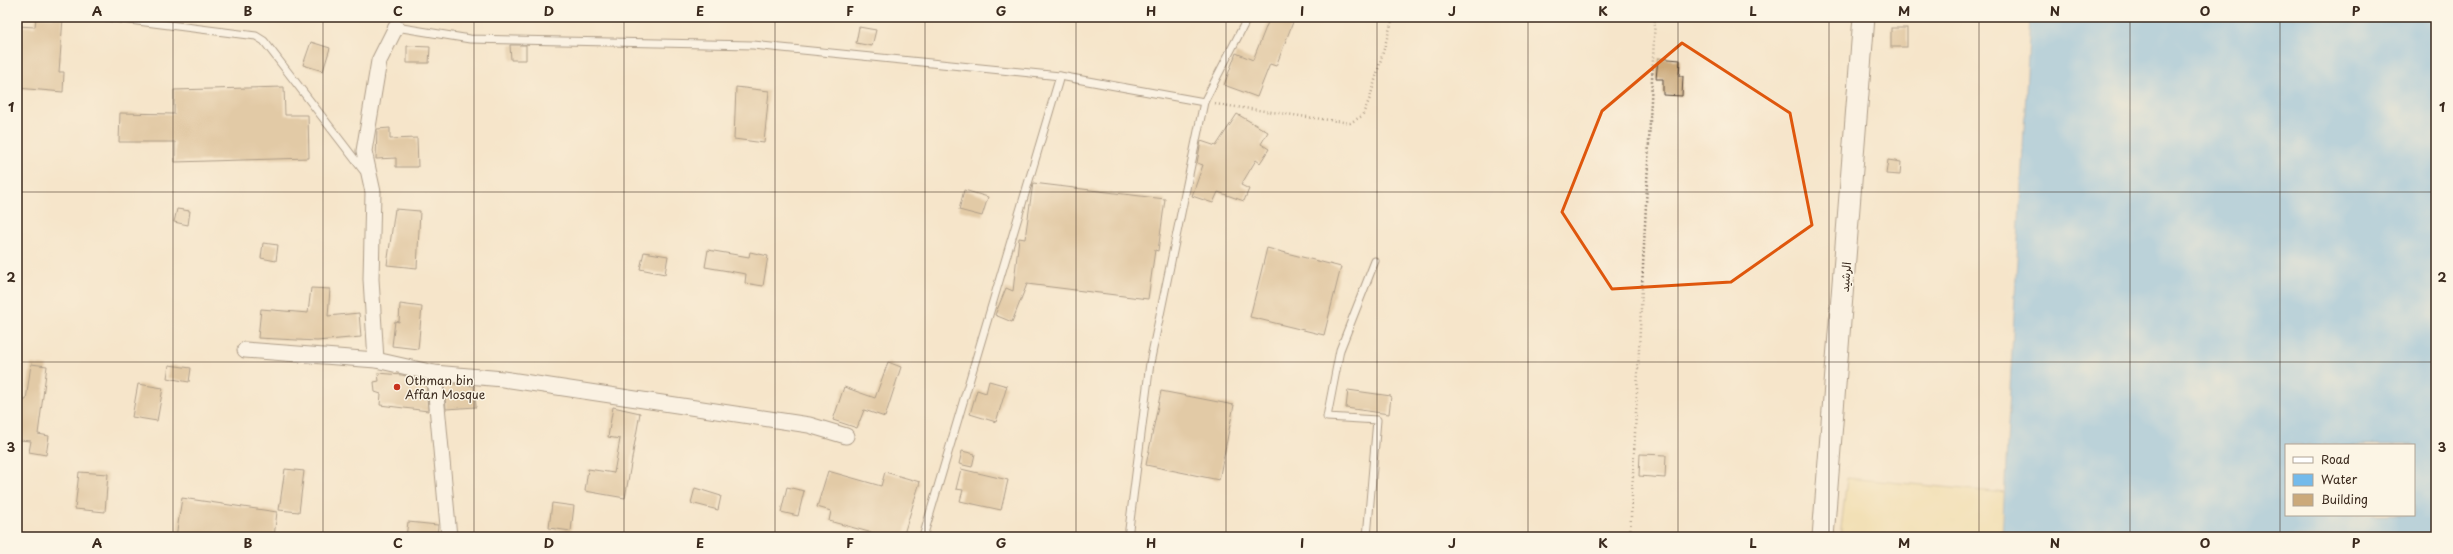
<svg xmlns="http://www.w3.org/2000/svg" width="2453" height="554" viewBox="0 0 2453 554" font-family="'Playpen Sans','Playpen Sans Arabic',sans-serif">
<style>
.sand{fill:#eeda9e;stroke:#94825e}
.water{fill:#73baeb;stroke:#577284;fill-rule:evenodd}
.building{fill:#cba97a}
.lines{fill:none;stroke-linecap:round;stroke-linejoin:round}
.lane-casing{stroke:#574638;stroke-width:9}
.street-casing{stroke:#574638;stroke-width:17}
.secondary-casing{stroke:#574638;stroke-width:23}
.path{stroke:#574638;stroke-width:2.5;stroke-dasharray:1 3;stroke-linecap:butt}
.lane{stroke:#fff;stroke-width:7}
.street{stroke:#fff;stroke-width:15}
.secondary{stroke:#fff;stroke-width:21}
.marked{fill:none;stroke:#df570d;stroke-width:3;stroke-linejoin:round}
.grid{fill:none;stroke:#3b2a1e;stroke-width:1;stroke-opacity:0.55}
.poi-dot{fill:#c8321e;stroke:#fcf5e5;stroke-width:1.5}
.labels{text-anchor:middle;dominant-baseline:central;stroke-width:3;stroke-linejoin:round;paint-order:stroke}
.street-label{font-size:12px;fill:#3b2a1e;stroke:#fcf5e5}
.poi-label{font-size:12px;fill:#3b2a1e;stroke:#fcf5e5;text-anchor:start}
.neatline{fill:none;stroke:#3b2a1e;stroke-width:1.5}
.grid-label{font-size:13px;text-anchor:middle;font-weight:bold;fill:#3b2a1e}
</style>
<rect width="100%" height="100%" fill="#fcf5e5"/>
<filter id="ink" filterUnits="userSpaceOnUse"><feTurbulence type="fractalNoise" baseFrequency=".025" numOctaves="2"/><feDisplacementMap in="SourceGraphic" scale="8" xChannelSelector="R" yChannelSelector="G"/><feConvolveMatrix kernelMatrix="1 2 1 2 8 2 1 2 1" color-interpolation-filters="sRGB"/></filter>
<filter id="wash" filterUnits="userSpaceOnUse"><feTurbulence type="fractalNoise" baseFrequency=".012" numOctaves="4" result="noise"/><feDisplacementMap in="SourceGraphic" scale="16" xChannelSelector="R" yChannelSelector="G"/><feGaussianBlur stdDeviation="0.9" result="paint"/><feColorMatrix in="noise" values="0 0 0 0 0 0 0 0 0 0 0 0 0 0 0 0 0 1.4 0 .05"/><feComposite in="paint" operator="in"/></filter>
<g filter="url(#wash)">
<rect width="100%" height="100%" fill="#f6e5cb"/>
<polygon class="sand" points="1847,478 2017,494 2015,537 1840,537"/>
<path class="water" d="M2030,17H2436V537H2002ZM2286,445H2414V515H2286Z"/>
<g id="blocks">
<g class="building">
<polygon points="36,17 63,18 59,72 64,72 63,92 17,88 17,26 35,27"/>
<polygon points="1270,17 1295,17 1276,66 1270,64 1257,97 1224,85 1236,53 1253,60"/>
<polygon points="859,27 876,30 872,46 856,43"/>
<rect x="1891" y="28" width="16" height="19"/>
<polygon points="311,42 330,48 323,71 303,65"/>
<polygon points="510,45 526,45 526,60 511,60"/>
<polygon points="407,46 430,47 429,63 407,63"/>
<polygon points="1658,58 1680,60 1679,76 1683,76 1682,96 1663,95 1663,79 1656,79"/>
<polygon points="284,87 285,115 308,115 309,158 175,162 175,142 119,142 120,113 174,114 174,90"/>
<polygon points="736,87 769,91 764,143 734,139"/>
<polygon points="1237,114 1268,132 1261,144 1269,149 1260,163 1256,160 1241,185 1249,189 1244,201 1218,192 1213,203 1192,196 1203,165 1197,163 1201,141 1216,146"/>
<polygon points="390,128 390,139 417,138 418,167 396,167 396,158 376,159 377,129"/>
<polygon points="1888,160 1901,162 1900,175 1886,174"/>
<polygon points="1033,183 1165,199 1158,251 1155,250 1148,299 1027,284 1012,322 995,315 1006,288 1013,291 1019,238 1025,239"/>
<polygon points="964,190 988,197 982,216 959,210"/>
<polygon points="177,209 190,211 188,225 174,222"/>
<polygon points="395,209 420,211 417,268 387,265"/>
<polygon points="263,243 278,245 276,261 261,258"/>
<polygon points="1267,248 1341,267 1324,335 1250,317"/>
<polygon points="708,250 749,257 750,252 768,256 763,286 745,283 746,274 705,267"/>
<polygon points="644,252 668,256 665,274 640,269"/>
<polygon points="311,288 330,289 328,316 359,313 361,337 317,341 258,338 261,309 308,313"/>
<polygon points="400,304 422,307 418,349 392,346 395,321 399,322"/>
<polygon points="888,362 901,367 885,417 864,410 857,428 833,420 844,387 875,398"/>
<polygon points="31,364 47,366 38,434 49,436 46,455 29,452 31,441 19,440 23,400 26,400"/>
<polygon points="169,365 191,368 189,382 167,378"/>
<polygon points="378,373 402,375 419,379 419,382 426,381 428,411 380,405 381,394 375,392 374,382 379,381"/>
<polygon points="989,381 1007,386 996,422 970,414 977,390 986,393"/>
<polygon points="444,383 474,386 476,407 446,409"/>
<polygon points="138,384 163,388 157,421 132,417"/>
<polygon points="1348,390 1391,396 1389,414 1346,408"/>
<polygon points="1161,391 1234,405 1219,480 1146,465"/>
<polygon points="613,407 640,413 625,498 585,491 588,469 614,473 620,439 608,437"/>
<polygon points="962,451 975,454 972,467 959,464"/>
<polygon points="1640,454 1666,455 1665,478 1639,476"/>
<polygon points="285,469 304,471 299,512 279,510"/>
<polygon points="961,469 1008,480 1001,510 960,501 963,490 956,489"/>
<polygon points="828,471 881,486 885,472 920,482 903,537 887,537 829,521 831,511 817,507"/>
<polygon points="79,472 108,474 105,512 75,509"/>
<polygon points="787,487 804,491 798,516 781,512"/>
<polygon points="695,488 721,496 718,510 691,503"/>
<polygon points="182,498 277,512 274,537 176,537"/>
<polygon points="552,503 574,506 571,531 549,528"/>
<polygon points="408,522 438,525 437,537 406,537"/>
</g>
</g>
</g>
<g filter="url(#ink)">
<use href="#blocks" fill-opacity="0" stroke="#574638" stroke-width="1"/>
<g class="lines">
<defs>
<g id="lane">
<polyline points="106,17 256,36 264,41 363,170"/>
<polyline points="396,27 470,39 753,45 1060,76 1204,102"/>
<polyline points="923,537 1060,76"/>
<polyline points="1128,537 1150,363 1204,102 1248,17"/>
<polyline points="1367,537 1377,420 1327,417 1340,350 1375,261"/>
</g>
<g id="street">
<polyline points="245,350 376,360 434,373 503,379 809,425 846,436"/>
<polyline points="376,360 371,279 373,192 364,151 379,61 396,27"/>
<polyline points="434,373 449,537"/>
</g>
<polyline id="secondary" points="1823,537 1864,17"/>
</defs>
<use href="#lane" class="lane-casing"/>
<use href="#street" class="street-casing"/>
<use href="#secondary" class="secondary-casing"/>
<g class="path">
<polyline points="1215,104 1350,123 1362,116 1370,98 1393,17"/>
<polyline points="1630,537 1655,17"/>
</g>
<use href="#lane" class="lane"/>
<use href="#street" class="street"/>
<use href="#secondary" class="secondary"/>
</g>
</g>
<path d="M0 0H2453V554H0ZM1682,43L1790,113L1812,225L1731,282L1612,289L1562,212L1602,111Z" fill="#f6e5cb" fill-opacity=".55" fill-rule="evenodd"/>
<path class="marked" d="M1682,43L1790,113L1812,225L1731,282L1612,289L1562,212L1602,111Z"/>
<path class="grid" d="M173,17V537M323,17V537M474,17V537M624,17V537M775,17V537M925,17V537M1076,17V537M1226,17V537M1377,17V537M1528,17V537M1678,17V537M1829,17V537M1979,17V537M2130,17V537M2280,17V537M17,192H2436M17,362H2436"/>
<circle class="poi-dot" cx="397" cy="387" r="4"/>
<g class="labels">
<g class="street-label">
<text transform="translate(1845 277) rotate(-85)">الرشيد</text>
</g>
<g class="poi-label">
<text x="405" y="380">Othman bin<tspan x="405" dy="14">Affan Mosque</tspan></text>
</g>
</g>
<rect width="2453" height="554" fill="none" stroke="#fcf5e5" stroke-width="44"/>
<rect x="2285" y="444" width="130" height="72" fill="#fcf5e5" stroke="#afa495"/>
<rect x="2293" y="457" width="20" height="6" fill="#ffffff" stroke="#afa495"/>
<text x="2321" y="464" font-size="12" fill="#3b2a1e">Road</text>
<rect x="2293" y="474" width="20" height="12" fill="#73baeb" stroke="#afa495"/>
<text x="2321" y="484" font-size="12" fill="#3b2a1e">Water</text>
<rect x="2293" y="494" width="20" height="12" fill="#cba97a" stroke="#afa495"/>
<text x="2321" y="504" font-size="12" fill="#3b2a1e">Building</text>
<rect x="22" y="22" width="2409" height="510" class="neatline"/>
<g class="grid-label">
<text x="97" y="16">A</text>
<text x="248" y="16">B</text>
<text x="398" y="16">C</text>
<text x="549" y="16">D</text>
<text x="700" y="16">E</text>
<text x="850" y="16">F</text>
<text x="1001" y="16">G</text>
<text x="1151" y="16">H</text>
<text x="1302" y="16">I</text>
<text x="1452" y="16">J</text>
<text x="1603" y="16">K</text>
<text x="1753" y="16">L</text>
<text x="1904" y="16">M</text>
<text x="2055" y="16">N</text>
<text x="2205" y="16">O</text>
<text x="2356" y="16">P</text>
<text x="11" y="112">1</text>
<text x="2442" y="112">1</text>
<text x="11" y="282">2</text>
<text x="2442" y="282">2</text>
<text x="11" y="452">3</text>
<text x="2442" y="452">3</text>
<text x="97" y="548">A</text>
<text x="248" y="548">B</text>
<text x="398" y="548">C</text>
<text x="549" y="548">D</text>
<text x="700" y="548">E</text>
<text x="850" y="548">F</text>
<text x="1001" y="548">G</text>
<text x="1151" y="548">H</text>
<text x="1302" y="548">I</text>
<text x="1452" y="548">J</text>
<text x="1603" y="548">K</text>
<text x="1753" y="548">L</text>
<text x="1904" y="548">M</text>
<text x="2055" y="548">N</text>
<text x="2205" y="548">O</text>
<text x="2356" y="548">P</text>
</g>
</svg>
